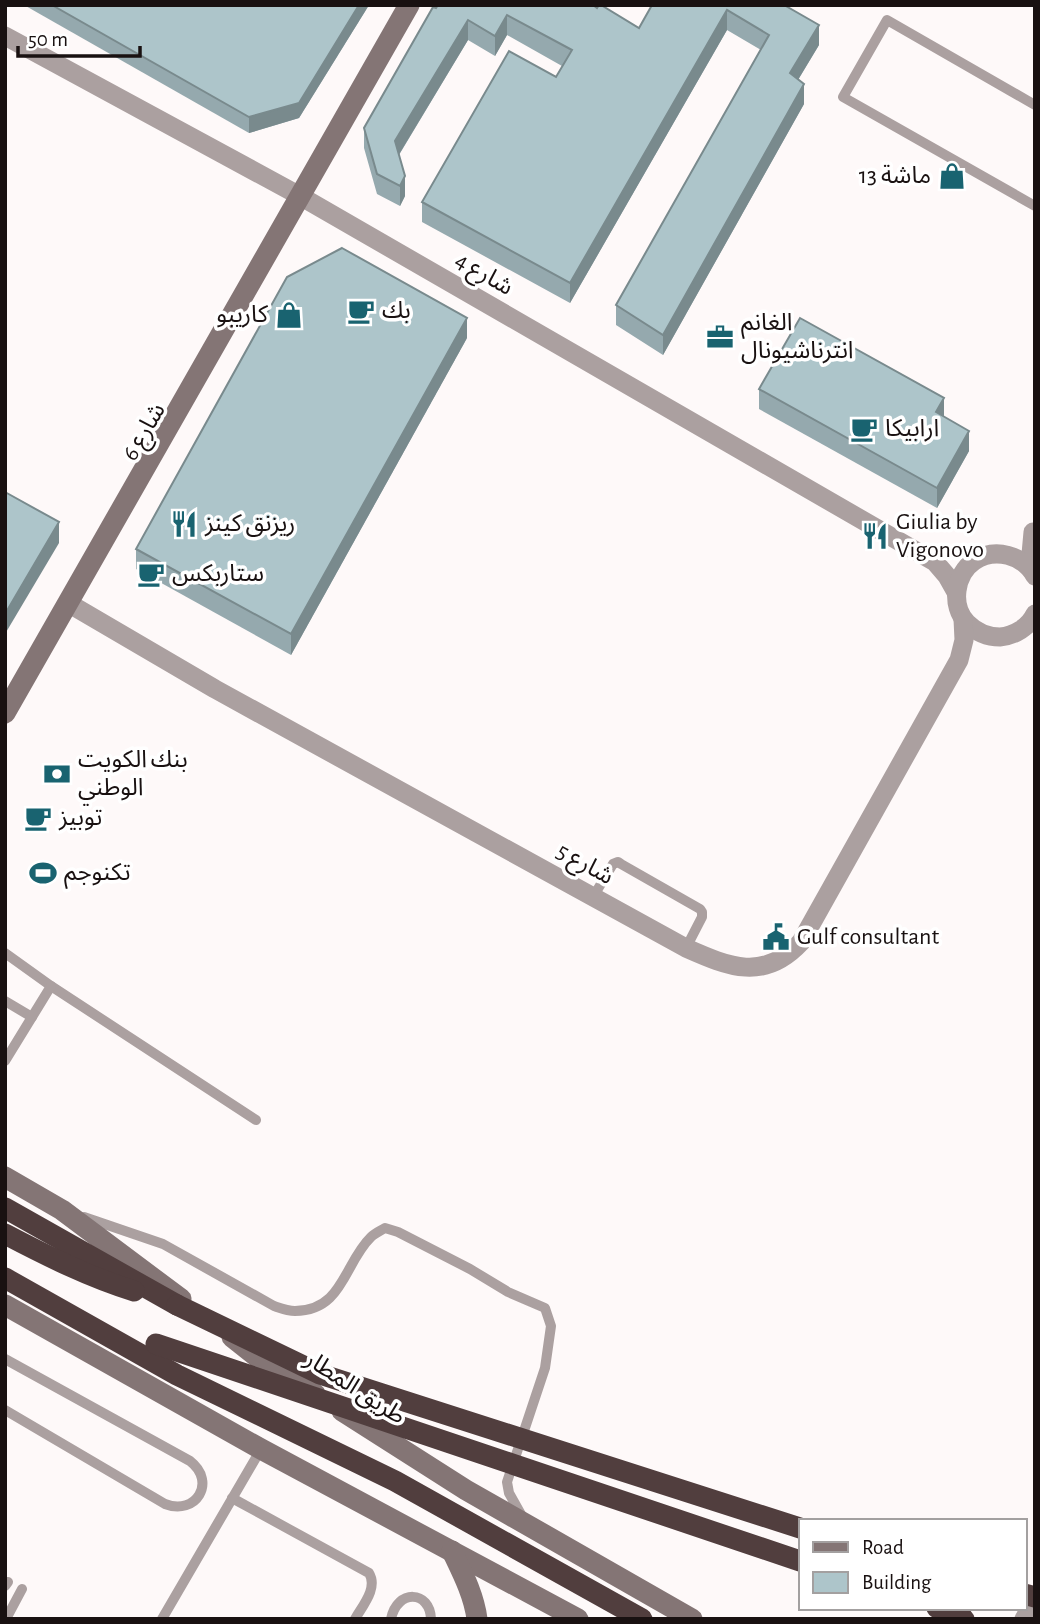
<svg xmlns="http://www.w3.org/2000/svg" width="1040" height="1624" viewBox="0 0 1040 1624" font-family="'Alegreya Sans','Noto Sans Arabic',sans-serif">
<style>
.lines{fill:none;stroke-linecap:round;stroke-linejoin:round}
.lane{stroke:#aba0a0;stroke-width:10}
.street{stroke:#aba0a0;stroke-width:19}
.secondary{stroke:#847575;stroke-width:21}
.highway{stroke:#513e3e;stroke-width:21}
.highway-bridge{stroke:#513e3e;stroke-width:21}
.wall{fill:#95a9ae}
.shaded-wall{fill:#798a8d}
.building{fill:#adc5ca;stroke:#798a8d;stroke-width:2}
.labels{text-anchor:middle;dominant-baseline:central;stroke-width:7;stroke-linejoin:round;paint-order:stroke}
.poi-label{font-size:24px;fill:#191111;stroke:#fff;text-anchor:start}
.street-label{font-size:24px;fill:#191111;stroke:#fff}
</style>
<rect width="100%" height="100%" fill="#fef9f9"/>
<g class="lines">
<g class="lane">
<polyline points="1035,105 887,20 843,97 1035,206"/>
<polyline points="593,897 613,864 618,862 621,864 700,909 702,912 702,917 686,948"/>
<polyline points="5,953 51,986 256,1120"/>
<polyline points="5,1001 32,1017"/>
<polyline points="5,1061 51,986"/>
<path d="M84,1217L163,1244L274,1306C280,1308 288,1311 295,1311C343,1311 344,1263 371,1237C375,1233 380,1231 385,1228L398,1232L470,1269L508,1292L545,1308L551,1326L545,1368L507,1482L509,1493L523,1518"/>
<path d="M5,1359L190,1461C217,1482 196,1516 165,1504L5,1410"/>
<path d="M232,1498L369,1573C378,1588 363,1605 355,1619"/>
<polyline points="5,1586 8,1582"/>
<polyline points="6,1619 22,1589"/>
<polyline points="162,1619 261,1449"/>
<path d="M391,1619C397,1589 430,1590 431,1619"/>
</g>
<g class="street">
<polyline points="5,36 300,196 935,562 947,576 956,592"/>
<polyline points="1033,572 1031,554 1033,532"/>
<path d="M1035,576C1023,555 995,547 974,561C955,574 950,606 967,623C976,632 987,637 1000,637C1014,636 1029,627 1035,614"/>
<path d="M68,603L215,689L686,948C729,967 764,982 801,942L959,660L964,640L963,619"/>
<polyline points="1024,1619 1035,1600"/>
</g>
<g class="secondary">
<polyline points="5,713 409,5"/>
<polyline points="5,1177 62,1210 181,1299"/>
<polyline points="5,1305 261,1449 578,1619"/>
<polyline points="232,1337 261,1360 315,1394"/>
<polyline points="342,1411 466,1490 692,1619"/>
<path d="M452,1551C462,1572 474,1595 477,1619"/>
</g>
<g class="highway">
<polyline points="5,1208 177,1305"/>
<path d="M5,1234C47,1256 89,1277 134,1291"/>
<polyline points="5,1278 177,1375 395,1481 642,1619"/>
<polyline points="1024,1594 1035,1597"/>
<polyline points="937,1608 964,1619"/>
</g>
<g class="highway-bridge">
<polyline points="177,1305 320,1374 800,1528"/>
<polyline points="156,1344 800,1561"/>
</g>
</g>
<g class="wall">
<polygon points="24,5 369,5 299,118 249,133"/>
<polygon points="652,5 784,5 819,45 798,80 804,104 663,355 616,325 616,305 761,50 727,30 570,303 422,222 422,202 556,77 562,66 507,35 495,56 468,40 399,155 405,196 400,206 377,194 364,148 364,128 436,8 639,28"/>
<polygon points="467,338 291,655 136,569 136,549"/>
<polygon points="759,389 944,417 969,451 937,508 759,409"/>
</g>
<g class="shaded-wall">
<polygon points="359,5 369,5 299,118 249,133 249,117"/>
<polygon points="727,10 727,30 570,303 570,283"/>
<polygon points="507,15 507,35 495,56 495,36"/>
<polygon points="468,20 468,40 395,161 395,141"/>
<polygon points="819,25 819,45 790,93 790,73"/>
<polygon points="804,84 804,104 663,355 663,335"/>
<polygon points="405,176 405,196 400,206 400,186"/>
<polygon points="467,318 467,338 291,655 291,634"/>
<polygon points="944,398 944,418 936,412"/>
<polygon points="969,431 969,451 937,508 937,488"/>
<polygon points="59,522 59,543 5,634 5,614"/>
</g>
<g class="building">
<polygon points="52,5 359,5 299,103 249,117"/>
<polygon points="438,5 593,5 597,8 599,5 601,5 639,28 652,5 784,5 819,25 790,73 804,84 663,335 616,305 769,35 727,10 570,283 422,202 509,51 556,77 572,50 507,15 495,36 468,20 395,141 405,176 400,186 377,174 364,128 433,7 436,8"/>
<polygon points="342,248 467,318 291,634 136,549 287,277"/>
<polygon points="800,318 944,398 936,412 969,431 937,488 759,389"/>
<polygon points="5,492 59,522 5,614"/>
</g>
<defs>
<symbol id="shop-bare" viewBox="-9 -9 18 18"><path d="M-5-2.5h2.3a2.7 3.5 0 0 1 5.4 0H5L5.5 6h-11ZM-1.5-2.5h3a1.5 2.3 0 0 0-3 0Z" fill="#196370" stroke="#fff" stroke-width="2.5" paint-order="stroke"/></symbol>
<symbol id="cafe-bare" viewBox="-9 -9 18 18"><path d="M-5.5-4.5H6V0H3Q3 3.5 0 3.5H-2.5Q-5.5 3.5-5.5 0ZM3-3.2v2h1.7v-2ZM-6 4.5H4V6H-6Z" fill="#196370" stroke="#fff" stroke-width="2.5" paint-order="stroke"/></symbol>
<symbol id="office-bare" viewBox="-9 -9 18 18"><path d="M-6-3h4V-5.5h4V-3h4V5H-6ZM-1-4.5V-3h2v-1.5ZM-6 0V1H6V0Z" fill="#196370" stroke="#fff" stroke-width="2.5" paint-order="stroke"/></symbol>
<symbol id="restaurant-bare" viewBox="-9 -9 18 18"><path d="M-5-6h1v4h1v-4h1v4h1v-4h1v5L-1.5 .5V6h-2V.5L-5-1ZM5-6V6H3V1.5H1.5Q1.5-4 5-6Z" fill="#196370" stroke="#fff" stroke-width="2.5" paint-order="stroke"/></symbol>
<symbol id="bank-bare" viewBox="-9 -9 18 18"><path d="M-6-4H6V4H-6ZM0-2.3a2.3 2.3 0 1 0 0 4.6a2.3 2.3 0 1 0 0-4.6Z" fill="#196370" stroke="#fff" stroke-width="2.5" paint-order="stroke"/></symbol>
<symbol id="stadium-bare" viewBox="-9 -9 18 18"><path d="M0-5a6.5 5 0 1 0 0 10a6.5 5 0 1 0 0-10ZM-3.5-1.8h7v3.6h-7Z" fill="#196370" stroke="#fff" stroke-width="2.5" paint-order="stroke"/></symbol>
<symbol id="civic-bare" viewBox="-9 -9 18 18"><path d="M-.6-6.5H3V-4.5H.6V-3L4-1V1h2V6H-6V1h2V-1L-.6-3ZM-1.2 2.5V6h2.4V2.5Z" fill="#196370" stroke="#fff" stroke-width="2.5" paint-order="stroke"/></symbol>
</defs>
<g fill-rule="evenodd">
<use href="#shop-bare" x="933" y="157" width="38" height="38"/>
<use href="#cafe-bare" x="342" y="292" width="38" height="38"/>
<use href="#shop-bare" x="270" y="296" width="38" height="38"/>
<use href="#office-bare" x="701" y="318" width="38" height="38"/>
<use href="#cafe-bare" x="845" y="410" width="38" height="38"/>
<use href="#restaurant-bare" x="165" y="505" width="38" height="38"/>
<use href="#restaurant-bare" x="856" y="517" width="38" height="38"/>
<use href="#cafe-bare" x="132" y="555" width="38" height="38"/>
<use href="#bank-bare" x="38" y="755" width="38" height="38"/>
<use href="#cafe-bare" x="19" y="799" width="38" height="38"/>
<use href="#stadium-bare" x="24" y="854" width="38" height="38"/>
<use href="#civic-bare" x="757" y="918" width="38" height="38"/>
</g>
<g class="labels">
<g class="poi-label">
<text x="931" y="176" text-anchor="end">ماشة 13</text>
<text x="382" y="311">بك</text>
<text x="268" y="315" text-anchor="end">كاريبو</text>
<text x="741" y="323">الغانم<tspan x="741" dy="28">انترناشيونال</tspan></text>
<text x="885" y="429">ارابيكا</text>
<text x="896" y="522">Giulia by<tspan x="896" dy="28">Vigonovo</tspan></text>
<text x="205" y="524">ريزنق كينز</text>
<text x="172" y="574">ستاربكس</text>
<text x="78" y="760">بنك الكويت<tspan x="78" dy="28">الوطني</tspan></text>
<text x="59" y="818">توبيز</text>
<text x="64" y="873">تكنوجم</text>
<text x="797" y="937">Gulf consultant</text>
</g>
<g class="street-label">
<text transform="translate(484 274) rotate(30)">شارع 4</text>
<text transform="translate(144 432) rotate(-60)">شارع 6</text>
<text transform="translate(585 864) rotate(29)">شارع 5</text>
<text transform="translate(355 1388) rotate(33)">طريق المطار</text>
</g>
</g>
<rect width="1040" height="1624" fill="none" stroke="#191111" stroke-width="14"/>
<rect x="799" y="1519" width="228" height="91" fill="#ffffff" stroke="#a3a0a0" stroke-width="2"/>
<rect x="813" y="1542" width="35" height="10" fill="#847575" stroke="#a3a0a0" stroke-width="2"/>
<text x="862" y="1554" font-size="21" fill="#191111">Road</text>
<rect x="813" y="1572" width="35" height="21" fill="#adc5ca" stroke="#a3a0a0" stroke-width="2"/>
<text x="862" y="1589" font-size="21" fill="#191111">Building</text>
<path d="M18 46v10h122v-10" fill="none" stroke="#191111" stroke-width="3.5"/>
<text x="28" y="46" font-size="21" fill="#191111" stroke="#ffffff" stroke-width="5" paint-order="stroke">50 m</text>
</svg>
